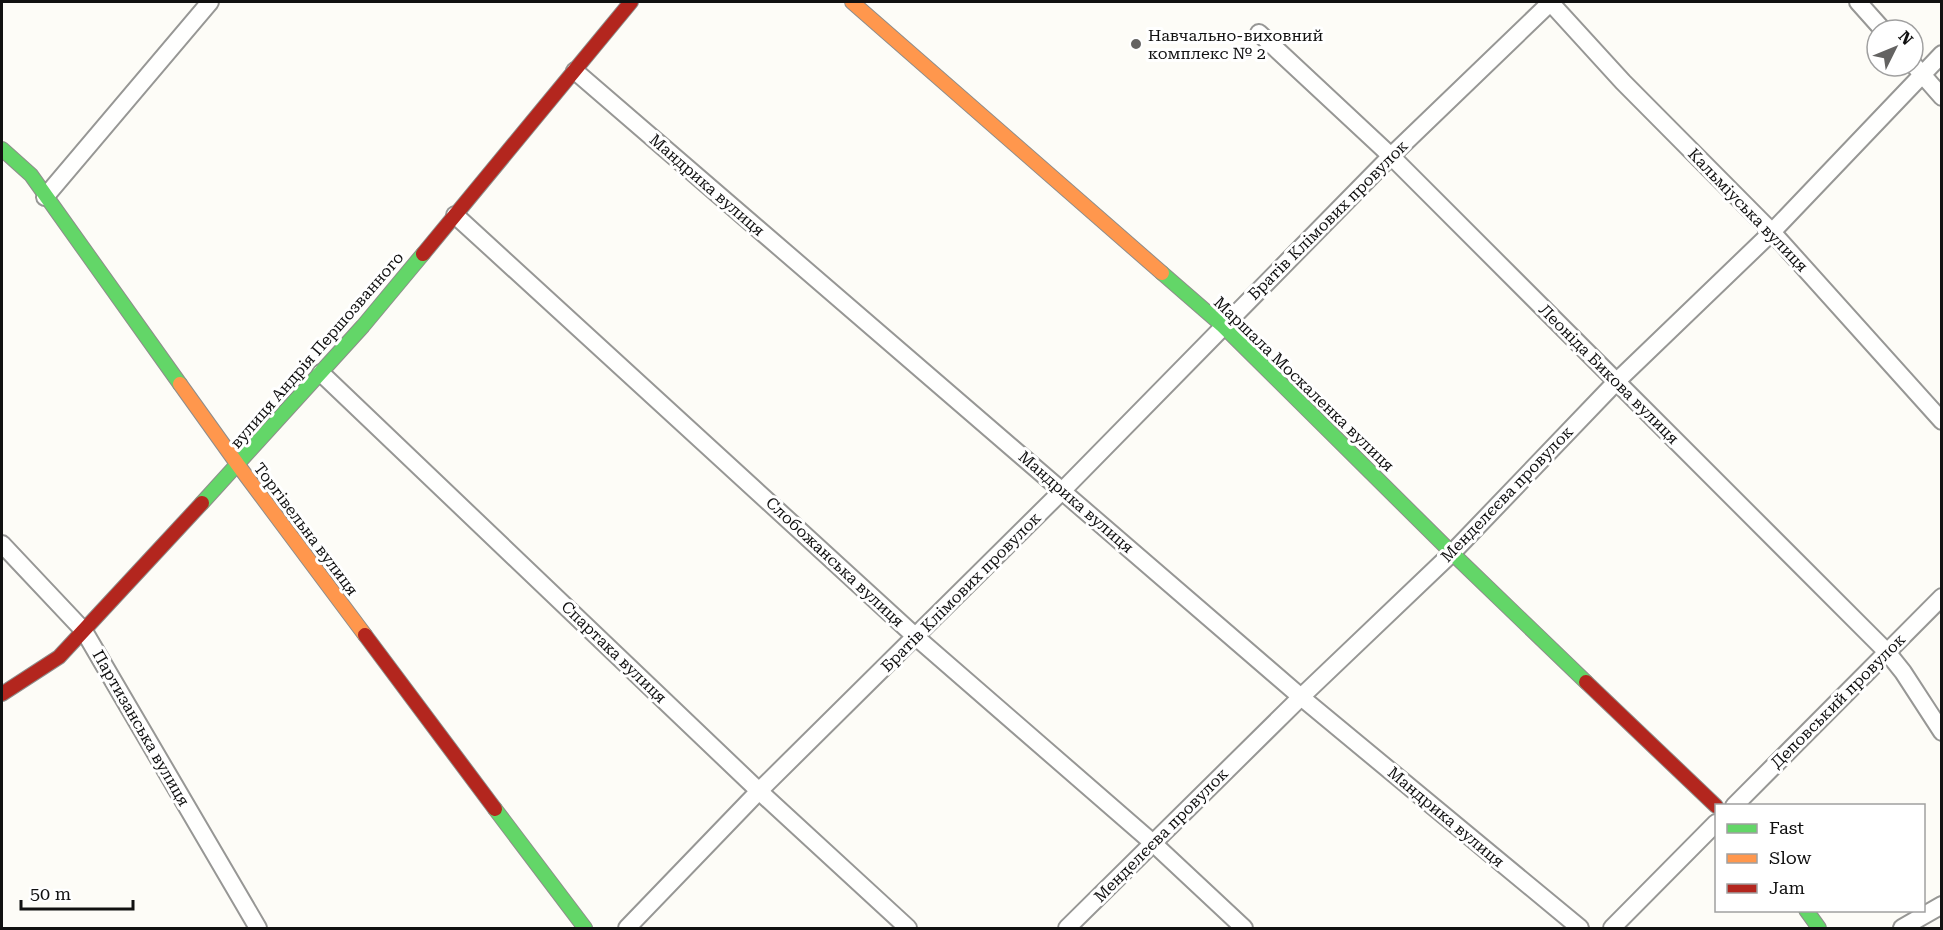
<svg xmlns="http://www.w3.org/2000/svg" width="1943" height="930" viewBox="0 0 1943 930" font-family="'Roboto Serif',serif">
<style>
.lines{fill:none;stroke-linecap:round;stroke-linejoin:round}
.street-casing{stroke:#979795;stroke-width:20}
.fast-casing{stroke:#8e8d8b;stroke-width:16}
.slow-casing{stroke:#8e8d8b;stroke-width:16}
.jam-casing{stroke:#8e8d8b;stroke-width:16}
.street{stroke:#fffffe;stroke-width:16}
.fast{stroke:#63d668;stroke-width:14}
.slow{stroke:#ff974d;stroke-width:14}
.jam{stroke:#b3261e;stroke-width:14}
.poi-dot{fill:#646362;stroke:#fff;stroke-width:2}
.labels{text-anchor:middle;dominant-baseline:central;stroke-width:6;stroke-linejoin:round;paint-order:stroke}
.poi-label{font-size:16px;fill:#111;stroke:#fff;text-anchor:start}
.street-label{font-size:16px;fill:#111;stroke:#fff}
</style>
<rect width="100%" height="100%" fill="#fdfcf7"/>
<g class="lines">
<defs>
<g id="street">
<polyline points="1550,2 1623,82 1772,232 1942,421"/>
<polyline points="1858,2 1883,30"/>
<polyline points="1259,33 1391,156 1887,652 1903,672 1942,732"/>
<polyline points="1913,64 1942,97"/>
<polyline points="575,71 1301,697 1580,928"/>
<polyline points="45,197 210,2"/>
<polyline points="455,215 916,637 1153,843 1244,928"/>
<polyline points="321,373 759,791 908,928"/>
<polyline points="2,544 84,631 258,928"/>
<polyline points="1734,806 1942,597"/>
<polyline points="627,928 759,791 1063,490 1391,156 1551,2"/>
<polyline points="1067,928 1301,697 1452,553 1616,382 1772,232 1942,54"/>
<polyline points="1612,928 1716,823"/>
<polyline points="1902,928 1942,905"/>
</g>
<g id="fast">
<polyline points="2,149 31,175 180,384"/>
<polyline points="1162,273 1223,326 1452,553 1586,682"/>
<polyline points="202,503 363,326 423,254"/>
<polyline points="495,809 585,928"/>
<polyline points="1806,910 1819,928"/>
</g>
<g id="slow">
<polyline points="852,2 1162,273"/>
<polyline points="180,384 238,465 365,635"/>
</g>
<g id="jam">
<polyline points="423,254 631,2"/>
<polyline points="365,635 495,809"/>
<polyline points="1586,682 1716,806"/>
<polyline points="2,694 59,657 202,503"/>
</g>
</defs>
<use href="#street" class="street-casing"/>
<use href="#fast" class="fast-casing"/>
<use href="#slow" class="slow-casing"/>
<use href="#jam" class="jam-casing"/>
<use href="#street" class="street"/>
<use href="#fast" class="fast"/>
<use href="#slow" class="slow"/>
<use href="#jam" class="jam"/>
</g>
<circle class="poi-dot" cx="1136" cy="44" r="6"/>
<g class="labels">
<g class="poi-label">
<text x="1148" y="35">Навчально-виховний<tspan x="1148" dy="18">комплекс № 2</tspan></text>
</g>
<g class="street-label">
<text transform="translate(707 185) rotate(41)">Мандрика вулиця</text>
<text transform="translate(1748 210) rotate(46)">Кальміуська вулиця</text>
<text transform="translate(1328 220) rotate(-45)">Братів Клімових провулок</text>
<text transform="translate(317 350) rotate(-49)">вулиця Андрія Першозванного</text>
<text transform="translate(1609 374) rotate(45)">Леоніда Бикова вулиця</text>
<text transform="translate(1304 384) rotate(44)">Маршала Москаленка вулиця</text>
<text transform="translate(1507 494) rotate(-46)">Менделєєва провулок</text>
<text transform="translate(1076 502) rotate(41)">Мандрика вулиця</text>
<text transform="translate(306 529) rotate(53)">Торгівельна вулиця</text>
<text transform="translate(835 562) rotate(43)">Слобожанська вулиця</text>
<text transform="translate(961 592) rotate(-45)">Братів Клімових провулок</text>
<text transform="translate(614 652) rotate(44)">Спартака вулиця</text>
<text transform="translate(1838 701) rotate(-45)">Деповський провулок</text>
<text transform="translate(141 728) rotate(60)">Партизанська вулиця</text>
<text transform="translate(1446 817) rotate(40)">Мандрика вулиця</text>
<text transform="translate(1161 835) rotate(-45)">Менделєєва провулок</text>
</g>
</g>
<rect width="1943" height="930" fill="none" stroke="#111111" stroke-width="6"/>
<rect x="1715" y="804" width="210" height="108" fill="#ffffff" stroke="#a0a0a0" stroke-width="1.5"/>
<rect x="1727" y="824" width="30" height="9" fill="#63d668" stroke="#a0a0a0" stroke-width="1.5"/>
<text x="1769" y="834" font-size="18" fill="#111111">Fast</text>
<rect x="1727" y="854" width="30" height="9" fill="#ff974d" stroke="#a0a0a0" stroke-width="1.5"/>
<text x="1769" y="864" font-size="18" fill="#111111">Slow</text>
<rect x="1727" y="884" width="30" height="9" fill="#b3261e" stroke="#a0a0a0" stroke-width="1.5"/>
<text x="1769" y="894" font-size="18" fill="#111111">Jam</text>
<g transform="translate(1895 48) rotate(47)"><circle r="28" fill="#ffffff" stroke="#a0a0a0" stroke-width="1.5"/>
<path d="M0-4.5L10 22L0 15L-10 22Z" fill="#646362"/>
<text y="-9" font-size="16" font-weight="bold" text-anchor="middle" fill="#111111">N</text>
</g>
<path d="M21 900v9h112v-9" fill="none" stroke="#111111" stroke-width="3"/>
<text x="30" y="900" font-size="18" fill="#111111" stroke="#ffffff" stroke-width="4.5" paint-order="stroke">50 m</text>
</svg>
